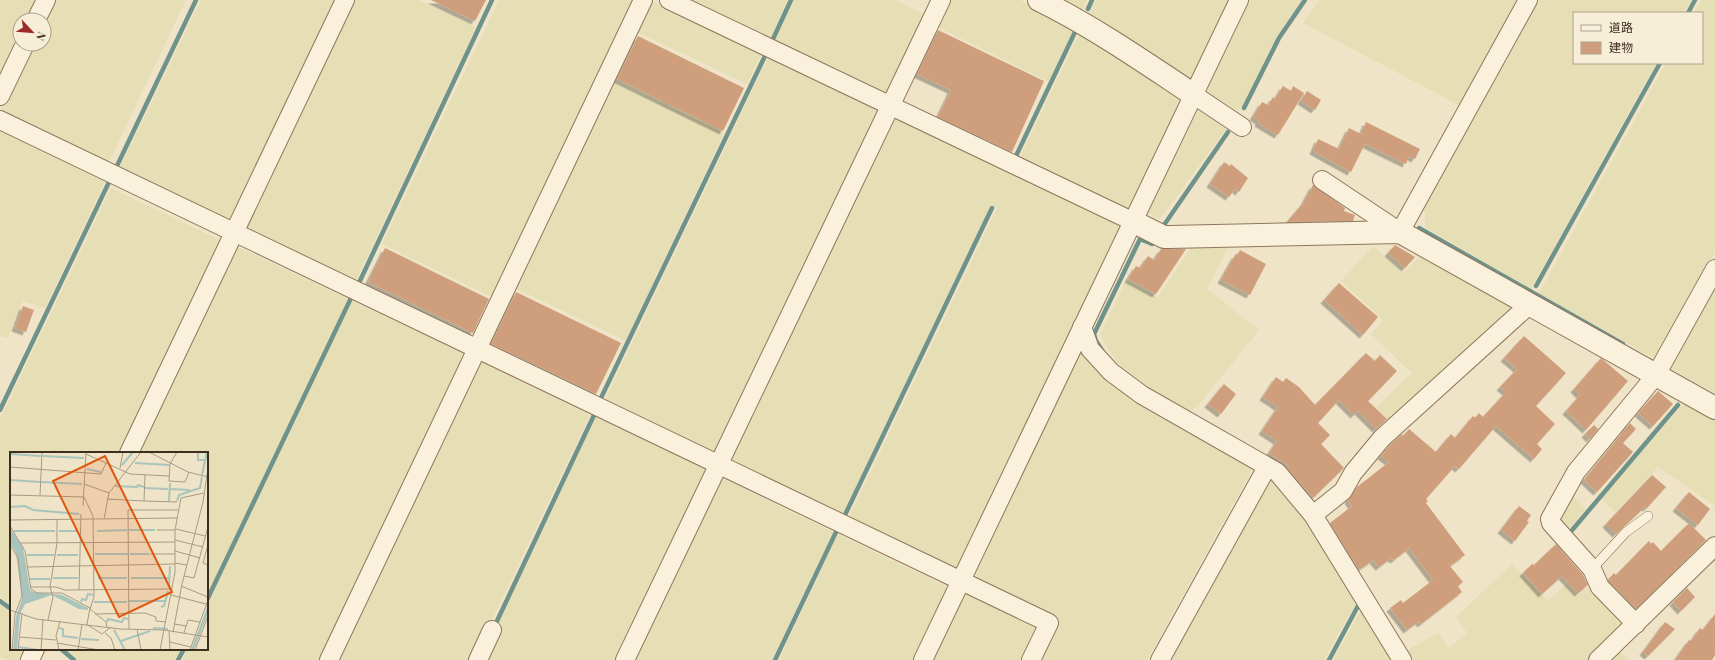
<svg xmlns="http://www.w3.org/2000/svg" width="1715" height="660" viewBox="0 0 1715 660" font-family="'Playfair Display','Noto Sans JP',serif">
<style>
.farmland{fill:#e6deb5}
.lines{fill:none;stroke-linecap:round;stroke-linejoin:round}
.stream{stroke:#6f938a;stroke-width:4.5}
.building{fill:#cf9f7d;filter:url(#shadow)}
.service-casing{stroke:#8d765c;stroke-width:10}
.minor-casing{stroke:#8d765c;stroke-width:20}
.tertiary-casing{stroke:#8d765c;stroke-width:24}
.service{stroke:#faf1dc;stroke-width:9}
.minor{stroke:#faf1dc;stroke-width:18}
.tertiary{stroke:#faf1dc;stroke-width:22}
.inset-river{fill:none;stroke:#a9c4bc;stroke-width:2}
.inset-road{fill:none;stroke:#a89b85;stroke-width:1}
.view{fill:#df570d;fill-opacity:0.15;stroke:#df570d;stroke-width:2}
.inset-edge{fill:none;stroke:#3d2e20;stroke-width:2}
</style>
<defs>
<filter id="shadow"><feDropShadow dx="-3.5" dy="3.5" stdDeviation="0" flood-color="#0004"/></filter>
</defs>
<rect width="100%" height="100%" fill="#f0e4c8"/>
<g class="farmland">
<polygon points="0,0 41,0 31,20 20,20 20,44 0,86"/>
<polygon points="53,0 186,0 106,168 0,112 32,44 44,44 44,20"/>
<polygon points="201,0 340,0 233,224 117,173"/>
<polygon points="348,0 418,0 476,27 353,287 241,228"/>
<polygon points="499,0 638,0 496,299 382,244"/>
<polygon points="693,0 788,0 770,38"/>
<polygon points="794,0 895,0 927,16 889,96 774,40"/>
<polygon points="946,0 1020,0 1075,27 1049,82 934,25"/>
<polygon points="1057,0 1087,0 1082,12"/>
<polygon points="1096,0 1232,0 1194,79 1189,79 1089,15"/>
<polygon points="1249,0 1302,0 1277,36 1242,107 1237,110 1208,92 1208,87"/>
<polygon points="1320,0 1517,0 1459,105 1303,23"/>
<polygon points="1539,0 1691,0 1684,13 1574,13 1574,63 1656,63 1531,289 1426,228 1424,209"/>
<polygon points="1701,0 1715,0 1715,252 1655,359 1539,293 1666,63 1702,63 1702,13 1694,13"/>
<polygon points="655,2 762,54 747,84 635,31 647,3"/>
<polygon points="1080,32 1179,95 1181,102 1130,210 1020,157"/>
<polygon points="768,57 879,109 719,455 602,406"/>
<polygon points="611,80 724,133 626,341 513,287"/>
<polygon points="1198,110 1226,129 1160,219 1148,213"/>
<polygon points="892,117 1122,226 955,573 847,521 997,208 991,205 841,518 728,464"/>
<polygon points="0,124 107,177 45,308 23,301 8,338 0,336"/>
<polygon points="111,188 226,243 125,453 11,453 11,606 0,597 0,419"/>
<polygon points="232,244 348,299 207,596 207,453 133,453"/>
<polygon points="1229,245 1207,289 1259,330 1198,406 1184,414 1147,393 1150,387 1118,364 1100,335 1126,281 1158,297 1192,246"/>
<polygon points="1373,246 1403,274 1424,252 1509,303 1512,311 1390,421 1376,407 1412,373 1371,334 1383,320 1341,281"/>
<polygon points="1715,282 1715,393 1668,367"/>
<polygon points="352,301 470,356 325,660 182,660 187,649 207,649 207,607"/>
<polygon points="1084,346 1093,359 1145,409 1249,467 1251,472 1147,660 1038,660 1056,621 972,582"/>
<polygon points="477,360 590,415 473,660 334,660"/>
<polygon points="1685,402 1715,421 1715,506 1658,467 1615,512 1601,499"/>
<polygon points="595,417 712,472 620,660 480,660"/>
<polygon points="718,476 833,532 772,660 631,660"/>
<polygon points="1268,477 1275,480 1324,541 1359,598 1324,660 1167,660"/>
<polygon points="1569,493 1586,509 1565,533 1556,517"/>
<polygon points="838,534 951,589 917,660 779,660"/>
<polygon points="1512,564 1548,601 1566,584 1578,596 1591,584 1627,621 1592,660 1406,660 1402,653 1438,633 1449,648 1467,633 1456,617"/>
<polygon points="965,592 1041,628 1026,660 933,660"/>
<polygon points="0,603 11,612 11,649 29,649 24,660 6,660 0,656"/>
<polygon points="1360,612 1368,613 1396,660 1333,660"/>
<polygon points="1617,648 1629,660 1605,660"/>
<polygon points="64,649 182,649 177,660 78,660"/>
</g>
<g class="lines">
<g class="stream">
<polyline points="1088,9 1092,0"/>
<polyline points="1688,13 1695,0"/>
<polyline points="772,41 791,0"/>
<polyline points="1244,108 1279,38 1305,0"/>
<polyline points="1015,158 1076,30"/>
<polyline points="115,170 196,0"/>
<polyline points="1164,225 1228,132"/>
<polyline points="1419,228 1623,344"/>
<polyline points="358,285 492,0"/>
<polyline points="1536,286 1660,63"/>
<polyline points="1102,350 1096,341 1094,334 1140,239 1152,244 1154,242"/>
<polyline points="600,400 764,58"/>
<polyline points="0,410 110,180 113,182"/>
<polyline points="844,517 992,208"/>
<polyline points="1568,535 1678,405"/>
<polyline points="207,600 352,296"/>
<polyline points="0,601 11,609"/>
<polyline points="497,621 595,413"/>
<polyline points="61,649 74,660"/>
<polyline points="178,660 184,649"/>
<polyline points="775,660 837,530"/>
<polyline points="1329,660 1359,604"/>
</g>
</g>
<g class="building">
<polygon points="431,0 486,0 475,21"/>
<polygon points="938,30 1044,81 1012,152 938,117 951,90 917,74"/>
<polygon points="638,36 744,88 723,131 617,79"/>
<polygon points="1283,86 1291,91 1293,86 1304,93 1278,135 1258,123 1259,121 1253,117 1262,102 1268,105 1273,97 1275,99"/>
<polygon points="1307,91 1321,100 1315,110 1301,101"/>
<polygon points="1366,122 1420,149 1415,159 1409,156 1406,164 1365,144 1351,172 1313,151 1318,139 1339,149 1349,128 1361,134"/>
<polygon points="1224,162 1230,166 1231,164 1248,178 1239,192 1235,189 1229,197 1210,184"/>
<polygon points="1313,185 1345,208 1344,211 1355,215 1353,221 1287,222 1304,202"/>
<polygon points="1395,245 1415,257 1405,268 1388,253"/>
<polygon points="385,248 489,299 473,333 368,282"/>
<polygon points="1161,249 1186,249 1156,294 1128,279 1136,266 1140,268 1148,256 1154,260"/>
<polygon points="1240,250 1266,264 1250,295 1221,280 1235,255 1237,255"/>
<polygon points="1339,283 1378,317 1363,335 1324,300"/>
<polygon points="516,292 621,343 596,394 491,344"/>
<polygon points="23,306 34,310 26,332 15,328"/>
<polygon points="1524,336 1566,373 1536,406 1555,424 1537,444 1542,449 1534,459 1496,426 1459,469 1455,466 1426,499 1428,501 1426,503 1465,555 1450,566 1463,582 1458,586 1462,592 1421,624 1419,621 1407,630 1390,608 1401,600 1403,603 1433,580 1409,548 1394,560 1391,558 1379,567 1373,560 1359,570 1330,523 1352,506 1348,500 1357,487 1389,462 1381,456 1390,445 1402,434 1403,436 1409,429 1436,452 1451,434 1455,438 1473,416 1475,418 1479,413 1483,417 1506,392 1500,387 1517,369 1504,358"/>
<polygon points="1366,353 1375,361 1380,355 1397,371 1368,401 1387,419 1376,429 1358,411 1354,415 1339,400 1318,423 1330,435 1321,444 1344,468 1313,498 1287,468 1289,466 1269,453 1277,441 1262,431 1278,407 1263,397 1276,377 1283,382 1286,378 1299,387 1315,405"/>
<polygon points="1601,358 1628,381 1586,430 1566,411 1580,395 1574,389"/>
<polygon points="1224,384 1236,394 1221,414 1208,404"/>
<polygon points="1658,391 1673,404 1653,426 1638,413"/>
<polygon points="1630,423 1636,429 1623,443 1633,452 1597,492 1584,480"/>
<polygon points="1594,425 1598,429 1590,439 1585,434"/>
<polygon points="1652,475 1666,487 1647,508 1645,507 1616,534 1606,524"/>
<polygon points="1689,492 1710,509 1698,525 1676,508"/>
<polygon points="1519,506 1531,515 1527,521 1529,522 1515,541 1501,530"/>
<polygon points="1689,523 1706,540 1636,609 1608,580 1614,573 1616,575 1649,541 1651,544 1653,542 1661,551"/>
<polygon points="1556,544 1583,575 1588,585 1578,593 1562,576 1542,594 1523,573 1532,564 1534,565"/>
<polygon points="1687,588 1695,597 1681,611 1673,602"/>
<polygon points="1715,614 1715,655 1712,660 1675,660 1689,640 1691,641 1700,628 1703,630"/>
<polygon points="1665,622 1675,629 1648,656 1643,652"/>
</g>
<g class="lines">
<defs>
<polyline id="service" points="1592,569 1626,532 1648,516"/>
<g id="minor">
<polyline points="669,0 1132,221"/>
<polyline points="36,20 46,0"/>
<polyline points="1194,95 1242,127"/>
<polyline points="0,96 25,44"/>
<polyline points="0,120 1049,623 1031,660"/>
<polyline points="1322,180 1400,232 1528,0"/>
<polyline points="1082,327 1090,349 1111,372 1142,395 1277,472 1313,515 1402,660"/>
<polyline points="129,453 345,0"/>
<polyline points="1313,515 1343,491 1353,473 1382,438 1529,305"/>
<polyline points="1636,624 1600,587 1592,569 1551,523 1550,519 1576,472 1656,375 1715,269"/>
<polyline points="30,660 35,649"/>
<polyline points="329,660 643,0"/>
<polyline points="478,660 492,630"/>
<polyline points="625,660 941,0"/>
<polyline points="923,660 1239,0"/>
<polyline points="1160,660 1267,467"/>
<polyline points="1598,660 1715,546"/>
</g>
<g id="tertiary">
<path d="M1039,0C1094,27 1144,62 1194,95"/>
<polyline points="1132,221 1164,237 1169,237 1400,232 1715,408"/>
</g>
</defs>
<use href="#service" class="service-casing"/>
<use href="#minor" class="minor-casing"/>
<use href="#tertiary" class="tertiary-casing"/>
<use href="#service" class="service"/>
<use href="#minor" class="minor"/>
<use href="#tertiary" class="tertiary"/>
</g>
<g transform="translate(10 452)">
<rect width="198" height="198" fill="#f0e4c8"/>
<path d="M0,76L13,95L20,138L24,140L52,143L78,156V158L69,157L42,143L15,152L10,162L7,198H3L6,164L12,147L6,101L0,91ZM198,153V161L184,198H181Z" fill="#a9c4bc"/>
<path class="inset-river" d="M188,0V8H194M0,2L31,4M33,4L74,6M125,11L159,13M112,13L123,0M77,17L91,20M192,23L197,0M0,28L30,30M31,30L72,32M105,34L127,35L128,33L134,35M135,36L158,37M159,37L180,38M159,49L160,31M167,49L169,43L190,36L192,25M0,55L15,54L23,58L69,62M119,78H145M4,79H45M49,79H68M87,79L117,78M85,102H118M120,102H139M17,103H44M47,103H68M43,126H68M88,126H117M121,126H160M20,127H40M159,135L160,114M119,149H155M71,150L72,147L76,148L78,142L83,143M84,150H117M151,155L154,154L158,139M97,170L98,167L112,170L114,166L118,167M49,176L53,177V184L68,186M143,176L158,177M104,178L115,198M71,187L89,188M111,189L140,179M9,195L28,198"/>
<path class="inset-road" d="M139,0L178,20L198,25M167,0L160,12L159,29L175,30L179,20M76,2L120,22L159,24M0,15L91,22L96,11M110,16L113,0M74,32L99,41M0,43L74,45M30,43L32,0M74,45L83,64L84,145L80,157L96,170L97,175M97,47L134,49L135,23M134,49L167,50M73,54L76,0M94,67L99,41L131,0M0,68L167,66M0,74L15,99L21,137L27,141H52L80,156M166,77L195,84M147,78H165M165,88L193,95M10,91L165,90M0,93L8,106L12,144L5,162L2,198M198,93L193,111L198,113M165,99L190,106M140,102H165M165,111L177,113M18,115L165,112M174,124L184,126L198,75M171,134L198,145M20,135H46L55,138L162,137M69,138L71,62M161,143L196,152M0,158L26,167L110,177L154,178L198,185M85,162L135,161L146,165V169L156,170M38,168L43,145L40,135L47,91V67M76,172L92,182L101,175M77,172L80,156M164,172L176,174M119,177L118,58H168M127,177L131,198M159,179L160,198M163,180L172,132L193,50L198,16M95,181L101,186L105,198M174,181L178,168L190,170M10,185L46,188M160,190L181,195M47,191L89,198M8,198L12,161M31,198L33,167M49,198L46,184L50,169M68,198L72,172M150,198L165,120V78L171,46L194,41M180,198L198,148M185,198L198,164"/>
<path class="view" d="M95,4L162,140L109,165L43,29Z"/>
<rect width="198" height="198" class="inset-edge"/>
</g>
<rect x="1573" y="12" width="130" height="52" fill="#f7eed8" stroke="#ada18e"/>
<rect x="1581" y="25" width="20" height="6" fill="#faf1dc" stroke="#ada18e"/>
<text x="1609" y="32" font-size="12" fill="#3d2e20">道路</text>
<rect x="1581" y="42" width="20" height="12" fill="#cf9f7d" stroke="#ada18e"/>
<text x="1609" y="52" font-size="12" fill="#3d2e20">建物</text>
<g transform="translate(32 32) rotate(116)"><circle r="19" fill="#f7eed8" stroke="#ada18e"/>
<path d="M0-3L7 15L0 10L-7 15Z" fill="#9e2a2b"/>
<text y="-6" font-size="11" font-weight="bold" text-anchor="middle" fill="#3d2e20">N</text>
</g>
</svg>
